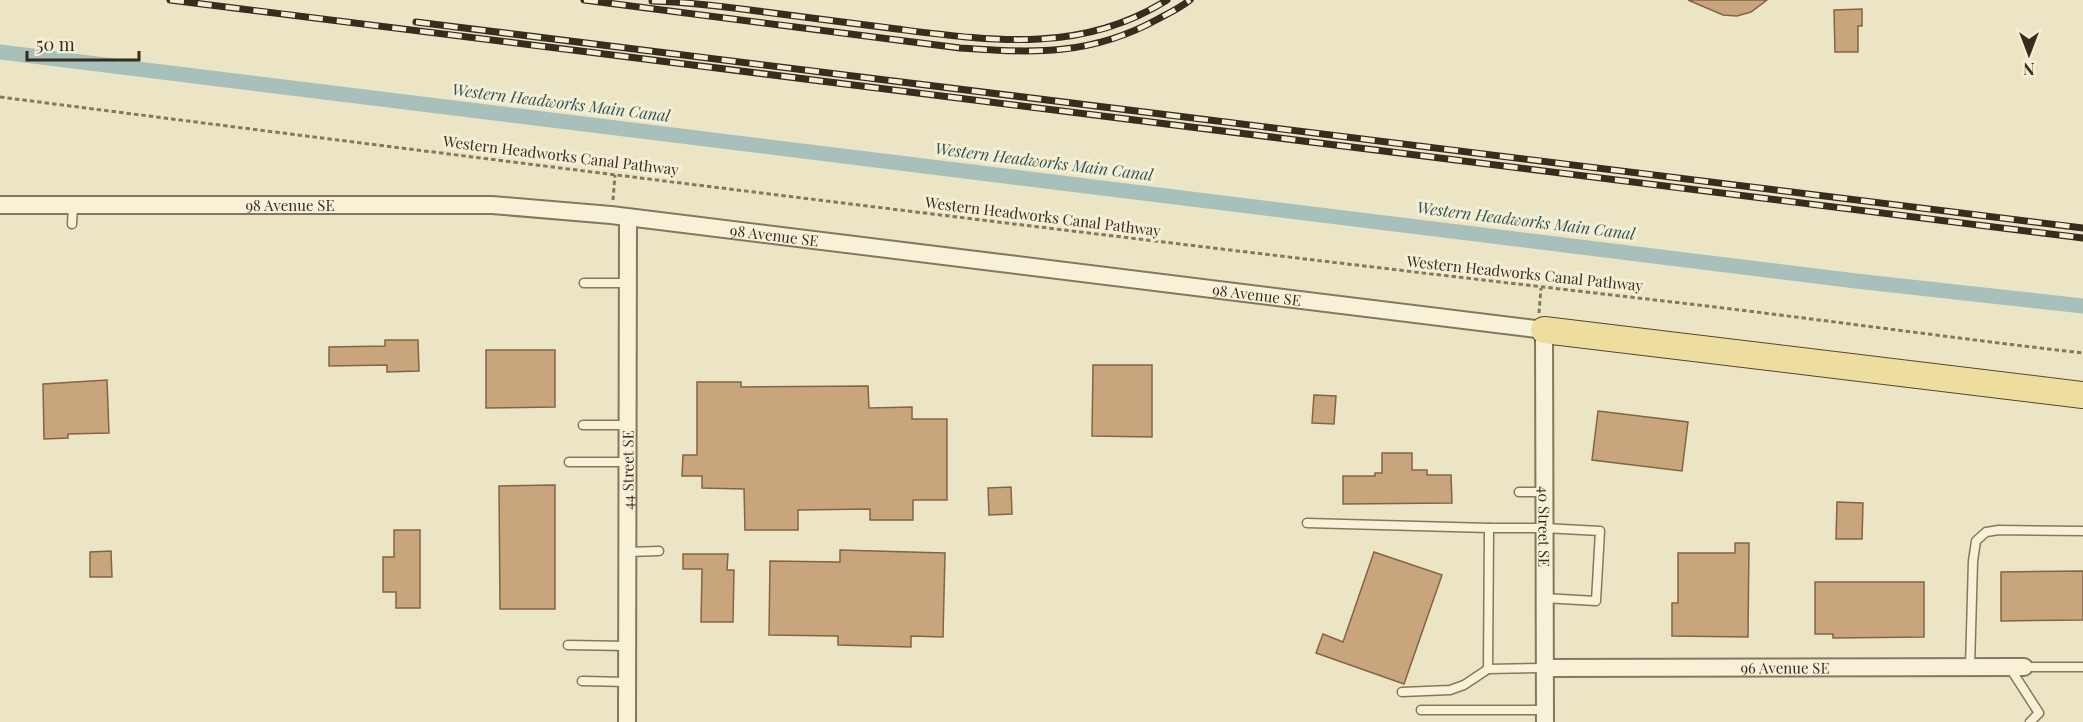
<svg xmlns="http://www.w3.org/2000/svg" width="2083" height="722" viewBox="0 0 2083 722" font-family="'Playfair Display',serif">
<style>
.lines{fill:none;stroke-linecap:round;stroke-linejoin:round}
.canal{stroke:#a7c0bb;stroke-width:15}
.building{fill:#c8a57d;stroke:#846443;stroke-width:1.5}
.service-casing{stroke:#86775c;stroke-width:11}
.minor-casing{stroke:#86775c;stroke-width:20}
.primary-casing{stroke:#544530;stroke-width:28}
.path{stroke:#86775c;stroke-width:3;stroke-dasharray:4.5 3;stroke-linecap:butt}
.service{stroke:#f7f1d8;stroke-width:8}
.minor{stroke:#f7f1d8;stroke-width:16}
.primary{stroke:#edde9f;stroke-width:26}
.rail-casing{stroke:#372d1f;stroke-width:7}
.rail{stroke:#f4eed4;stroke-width:4.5;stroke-dasharray:14;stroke-linecap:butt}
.labels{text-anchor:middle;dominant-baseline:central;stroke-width:6;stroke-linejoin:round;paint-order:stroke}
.street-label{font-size:15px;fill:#372d1f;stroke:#f4eed4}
.water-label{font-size:16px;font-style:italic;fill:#2f5456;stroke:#f4eed4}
</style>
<rect width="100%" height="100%" fill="#ece5c5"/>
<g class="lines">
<polyline class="canal" points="0,52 1856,281 2083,306"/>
</g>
<g class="building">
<polygon points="1688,0 1767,0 1751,12 1737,16 1723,15"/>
<polygon points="1862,9 1862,26 1858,26 1858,52 1835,52 1834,10"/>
<polygon points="385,340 418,340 419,371 387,372 387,365 329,366 329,347 385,346"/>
<polygon points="486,350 555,350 555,407 486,408"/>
<polygon points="1093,365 1152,365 1152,437 1092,436"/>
<polygon points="107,380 109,433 68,434 68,438 44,439 43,384"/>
<polygon points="697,382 741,382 741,387 868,386 869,408 912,407 912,419 947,419 947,500 913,500 913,520 870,520 870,509 798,510 798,530 745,530 744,489 702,488 702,476 682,476 683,455 697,455"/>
<polygon points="1314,395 1336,396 1334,424 1312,423"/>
<polygon points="1598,411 1688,422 1682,471 1592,460"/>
<polygon points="1382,453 1412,453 1412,470 1427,470 1427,475 1451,475 1452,503 1343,504 1343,476 1375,476 1375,473 1382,473"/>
<polygon points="555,485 555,609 500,609 499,486"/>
<polygon points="1011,487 1012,514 989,515 988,488"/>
<polygon points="1837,502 1863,503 1862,539 1836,539"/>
<polygon points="394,530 420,530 420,608 396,608 396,592 383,592 383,557 394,557"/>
<polygon points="1735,543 1749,543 1748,637 1672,636 1672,603 1678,603 1678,553 1735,553"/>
<polygon points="840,550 945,553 943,637 911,636 911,647 838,645 838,636 769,635 770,561 840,562"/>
<polygon points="111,551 112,577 90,577 90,552"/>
<polygon points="1374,552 1442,575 1404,684 1316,653 1323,634 1343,642"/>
<polygon points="683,554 728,554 727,570 734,570 733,622 701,622 702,569 683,569"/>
<polygon points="2083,571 2083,620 2001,621 2001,572"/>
<polygon points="1815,582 1924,582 1924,637 1833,638 1833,634 1815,634"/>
</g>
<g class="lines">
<defs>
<g id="service">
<polyline points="72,224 73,205"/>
<polyline points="584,283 628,283"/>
<polyline points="583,425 628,425"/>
<polyline points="569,462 628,462"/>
<polyline points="1519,492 1544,492"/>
<polyline points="1307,523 1489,528"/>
<polyline points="628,552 659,551"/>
<polyline points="568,645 628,646"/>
<polyline points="1970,667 1973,561 1976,541 1986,532 1999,530 2083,531"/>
<polyline points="2024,667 2083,667"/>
<polyline points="2010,668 2039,713 2030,722"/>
<polyline points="1488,669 1489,528 1544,528 1600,531 1596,601 1544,598"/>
<polyline points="582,681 628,682"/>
<polyline points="1402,692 1450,690 1464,685 1488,669 1545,668"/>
<polyline points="1421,710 1545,710"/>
</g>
<g id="minor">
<path id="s1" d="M0,205H492L611,215L1544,330L1545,722"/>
<path id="s2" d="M1545,668L2024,667"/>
<path id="s3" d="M627,722L628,218"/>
</g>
<polyline id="primary" points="1544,330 2083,395"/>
</defs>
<use href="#service" class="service-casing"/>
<use href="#minor" class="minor-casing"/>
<use href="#primary" class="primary-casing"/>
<g class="path">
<path d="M0,97C554,168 1109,237 1664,301C1804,317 1943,337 2083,353"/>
<polyline points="613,200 615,175"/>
<polyline points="1539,313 1541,288"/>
</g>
<use href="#service" class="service"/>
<use href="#minor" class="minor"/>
<use href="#primary" class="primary"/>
<defs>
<g id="rail">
<polyline points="170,0 2083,238"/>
<path d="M584,0L960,48C1034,53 1091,56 1158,19C1169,13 1180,8 1190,0"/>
<path d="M652,1C690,2 728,7 765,12C809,18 853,23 897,29C992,41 1082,54 1167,0"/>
<polyline points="416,22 2083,228"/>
</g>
</defs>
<use href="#rail" class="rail-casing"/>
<use href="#rail" class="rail"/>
</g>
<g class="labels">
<g class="street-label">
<text transform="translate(561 155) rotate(7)">Western Headworks Canal Pathway</text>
<text stroke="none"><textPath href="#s1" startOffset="290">98 Avenue SE</textPath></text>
<text transform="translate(1043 216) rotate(7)">Western Headworks Canal Pathway</text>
<text stroke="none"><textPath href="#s1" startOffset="776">98 Avenue SE</textPath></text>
<text transform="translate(1525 273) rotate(6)">Western Headworks Canal Pathway</text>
<text stroke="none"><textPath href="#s1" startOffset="1262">98 Avenue SE</textPath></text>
<text stroke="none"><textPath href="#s3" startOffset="252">44 Street SE</textPath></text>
<text stroke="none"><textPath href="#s1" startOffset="1748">40 Street SE</textPath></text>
<text stroke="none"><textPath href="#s2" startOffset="240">96 Avenue SE</textPath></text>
</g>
<g class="water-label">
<text transform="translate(561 102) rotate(7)">Western Headworks Main Canal</text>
<text transform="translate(1044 161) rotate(7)">Western Headworks Main Canal</text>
<text transform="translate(1526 220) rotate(7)">Western Headworks Main Canal</text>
</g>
</g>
<g transform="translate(2029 54) rotate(180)" stroke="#f4eed4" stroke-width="4.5" paint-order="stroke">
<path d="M0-4.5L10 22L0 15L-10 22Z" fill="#372d1f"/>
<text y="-9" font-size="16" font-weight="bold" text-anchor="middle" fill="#372d1f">N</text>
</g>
<path d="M27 51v9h112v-9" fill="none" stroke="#372d1f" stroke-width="3"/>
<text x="36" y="51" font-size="18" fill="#372d1f" stroke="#f4eed4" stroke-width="4.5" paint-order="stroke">50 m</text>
</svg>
